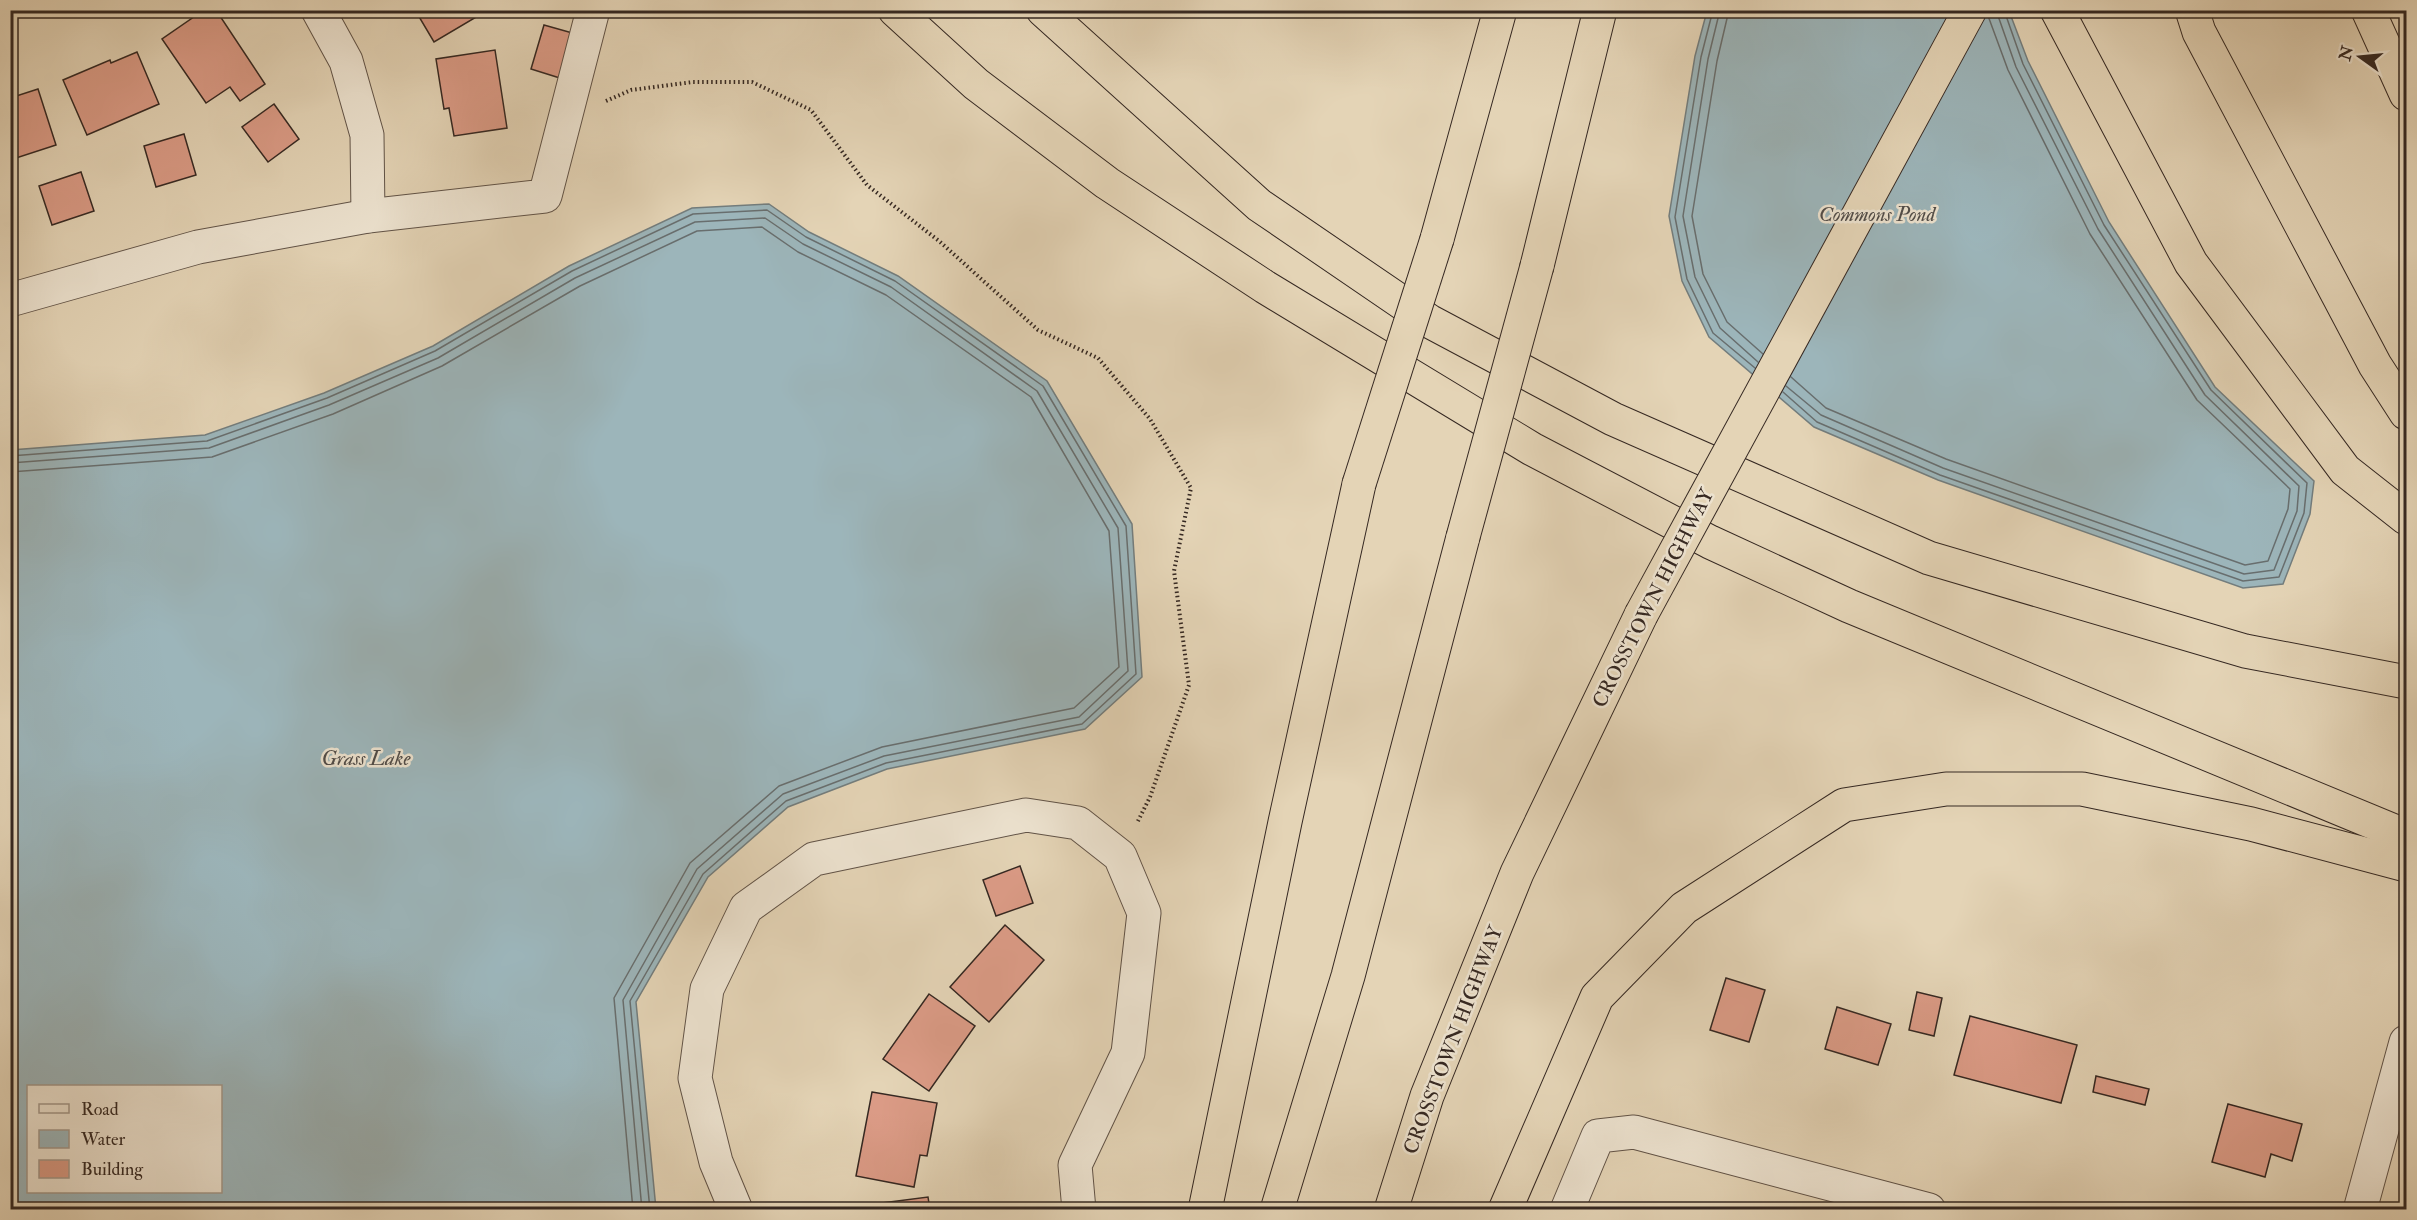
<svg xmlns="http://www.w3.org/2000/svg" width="2417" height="1220" viewBox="0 0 2417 1220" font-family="'IM FELL Double Pica',serif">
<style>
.water{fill:#9cb5ba;stroke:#737d7d;stroke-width:1.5;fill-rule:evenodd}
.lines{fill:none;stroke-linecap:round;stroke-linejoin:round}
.shore{stroke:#686e6e;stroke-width:1.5}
.building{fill:#db9b86;stroke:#352822;stroke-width:1.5}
.minor-casing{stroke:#615347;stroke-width:35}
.highway-casing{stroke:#352822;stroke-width:35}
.path{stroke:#352822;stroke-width:4;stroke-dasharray:1.5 3;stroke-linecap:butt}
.minor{stroke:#ede3d0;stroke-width:33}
.highway{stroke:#e4d4b6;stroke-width:33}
.highway-bridge-casing{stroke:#352822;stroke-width:35;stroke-linecap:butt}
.highway-bridge{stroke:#e4d4b6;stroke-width:33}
.labels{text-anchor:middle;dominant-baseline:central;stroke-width:5;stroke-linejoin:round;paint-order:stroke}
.street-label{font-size:20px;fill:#352822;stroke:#ede3d0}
.water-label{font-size:21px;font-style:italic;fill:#4f4b48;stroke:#ede3d0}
</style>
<rect width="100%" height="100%" fill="#e4d4b6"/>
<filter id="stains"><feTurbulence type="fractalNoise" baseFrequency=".00333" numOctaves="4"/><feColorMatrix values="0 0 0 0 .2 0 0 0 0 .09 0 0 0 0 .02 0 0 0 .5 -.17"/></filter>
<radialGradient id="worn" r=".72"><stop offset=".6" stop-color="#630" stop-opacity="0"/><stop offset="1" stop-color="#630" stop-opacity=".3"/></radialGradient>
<g class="water">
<polygon points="1707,11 2009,11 2028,61 2109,222 2215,387 2314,481 2310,514 2283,584 2243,588 1938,480 1814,427 1709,337 1682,281 1669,216 1695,56"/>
<path d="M769,204L809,232L898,276L1047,381L1132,524L1142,677L1085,729L887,769L788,807L708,877L636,1002L656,1209H11V450L205,435L324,393L433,346L569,266L692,208ZM28,1086H220V1192H28Z"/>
</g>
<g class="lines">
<g class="shore">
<polyline points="1713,10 1701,57 1675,217 1687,279 1713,333 1755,368"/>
<polyline points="1720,10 1708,59 1683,216 1695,277 1720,328 1758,362"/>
<polyline points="1729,10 1717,61 1692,216 1703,274 1727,322 1763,354"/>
<polyline points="1791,377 1826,408 1946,459 2245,565 2268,561 2288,509 2290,489 2197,400 2090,234 2008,70 1987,13"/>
<polyline points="1786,386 1821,415 1943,468 2244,574 2274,570 2297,511 2299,486 2205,395 2098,229 2016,67 1996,10"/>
<polyline points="1783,392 1817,422 1940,475 2243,581 2279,577 2304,513 2307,483 2211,390 2104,225 2023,64 2004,10"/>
<polyline points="10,456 207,441 327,398 435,351 572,271 693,214 767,210 806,237 895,281 1043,386 1126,526 1136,674 1082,724 886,763 786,801 703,874 630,1001 650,1210"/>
<polyline points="10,463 209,448 329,405 438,358 575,278 695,222 765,218 803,244 891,287 1037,391 1118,528 1128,671 1079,717 884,756 783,794 697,869 623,1000 642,1210"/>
<polyline points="10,472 212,457 333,414 442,366 580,286 697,231 762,227 798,252 886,295 1031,397 1109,531 1119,667 1074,708 882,747 779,786 690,863 614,998 633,1210"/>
</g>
</g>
<g class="building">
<polygon points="204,10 216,10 265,84 240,101 230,87 206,103 162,39"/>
<polygon points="415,10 481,10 483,13 434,42"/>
<polygon points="544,25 576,34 563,79 531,69"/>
<polygon points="495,50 507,128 454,136 449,108 444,109 436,59"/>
<polygon points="137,52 159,104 87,135 63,80 110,60 111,63"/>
<polygon points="38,89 56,145 10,160 10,98"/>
<polygon points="274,104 299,139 268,162 242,127"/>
<polygon points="184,134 196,175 156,187 144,146"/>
<polygon points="81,172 94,211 52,225 39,186"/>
<polygon points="1020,866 1033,903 996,916 983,880"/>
<polygon points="1005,925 1044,960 989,1022 950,987"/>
<polygon points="1726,978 1765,990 1749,1042 1710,1030"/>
<polygon points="1917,992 1942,998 1934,1036 1909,1030"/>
<polygon points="929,994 975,1026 929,1091 883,1059"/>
<polygon points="1837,1007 1891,1024 1878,1065 1825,1049"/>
<polygon points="1970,1016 2077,1045 2061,1103 1954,1075"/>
<polygon points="2096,1076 2149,1089 2145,1105 2093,1092"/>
<polygon points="872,1092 937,1103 927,1156 920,1155 914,1187 856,1176"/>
<polygon points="2228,1104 2302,1124 2292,1161 2271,1154 2265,1177 2212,1162"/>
<polygon points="928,1197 930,1210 851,1210 851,1207"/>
</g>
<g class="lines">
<defs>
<g id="minor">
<polyline points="318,10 346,61 367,135 368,216"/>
<polyline points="10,300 198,247 368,216 545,196 593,10"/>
<polyline points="736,1210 716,1162 695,1078 707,989 746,908 814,859 1026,815 1078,823 1120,856 1144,913 1128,1053 1075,1165 1079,1210"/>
<polyline points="1567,1210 1598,1136 1634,1132 1929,1210"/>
<polyline points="2360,1210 2406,1042"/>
</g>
<g id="highway">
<polyline points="895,10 976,84 1107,183 1265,287 1532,449 1710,542 1849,606 2406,836"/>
<polyline points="1043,10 1259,205 1429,321 1613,419 1929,558 2245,651 2406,682"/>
<polyline points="2057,10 2191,263 2345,470 2406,518"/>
<polyline points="2192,10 2199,32 2375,365 2406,413"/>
<polyline points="2368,10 2406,94"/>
<polyline points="1437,239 1500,10"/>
<polyline points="1537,266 1600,10"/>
<polyline points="1205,1210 1285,822 1359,484"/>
<polyline points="1277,1210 1348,976 1463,537"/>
<polyline points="1391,1210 1427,1096 1517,873 1641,615"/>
<polyline points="1505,1210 1597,997 1684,908 1844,805 1946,789 2082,789 2251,824 2406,865"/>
</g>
</defs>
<use href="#minor" class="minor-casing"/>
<use href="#highway" class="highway-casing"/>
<polyline class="path" points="606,101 631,90 693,82 752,82 811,110 867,185 939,241 1038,330 1098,358 1150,419 1191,488 1174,571 1189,685 1150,797 1137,823"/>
<use href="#minor" class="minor"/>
<use href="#highway" class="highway"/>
<defs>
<g id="highway-bridge">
<polyline points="1359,484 1437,239"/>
<polyline points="1463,537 1537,266"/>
<polyline points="1641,615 1970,10"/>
</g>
</defs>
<use href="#highway-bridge" class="highway-bridge-casing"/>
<use href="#highway-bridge" class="highway-bridge"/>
</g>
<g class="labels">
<g class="street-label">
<text transform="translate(1653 598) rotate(-63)">CROSSTOWN HIGHWAY</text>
<text transform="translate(1453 1040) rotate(-69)">CROSSTOWN HIGHWAY</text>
</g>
<g class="water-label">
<text x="1877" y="214">Commons Pond</text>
<text x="366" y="758">Grass Lake</text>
</g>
</g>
<rect width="2417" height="1220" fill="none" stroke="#e4d4b6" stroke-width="36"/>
<rect x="12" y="12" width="2393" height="1196" fill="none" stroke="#352822" stroke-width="3"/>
<rect x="18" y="18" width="2381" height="1184" fill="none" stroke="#352822" stroke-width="1.5"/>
<rect x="27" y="1085" width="195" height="108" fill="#ede3d0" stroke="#a3988a" stroke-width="1.5"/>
<rect x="39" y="1104" width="30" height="9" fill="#ede3d0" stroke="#a3988a" stroke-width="1.5"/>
<text x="81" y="1115" font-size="18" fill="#352822">Road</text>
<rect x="39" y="1130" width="30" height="18" fill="#9cb5ba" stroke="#a3988a" stroke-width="1.5"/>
<text x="81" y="1145" font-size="18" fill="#352822">Water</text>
<rect x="39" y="1160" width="30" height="18" fill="#db9b86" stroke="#a3988a" stroke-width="1.5"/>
<text x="81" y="1175" font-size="18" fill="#352822">Building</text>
<g transform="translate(2360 57) rotate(285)" stroke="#ede3d0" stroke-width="4.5" paint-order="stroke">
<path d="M0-4.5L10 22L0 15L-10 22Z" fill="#352822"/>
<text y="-9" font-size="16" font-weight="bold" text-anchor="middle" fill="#352822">N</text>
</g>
<rect width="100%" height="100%" filter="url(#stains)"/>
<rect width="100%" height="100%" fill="url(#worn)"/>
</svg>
